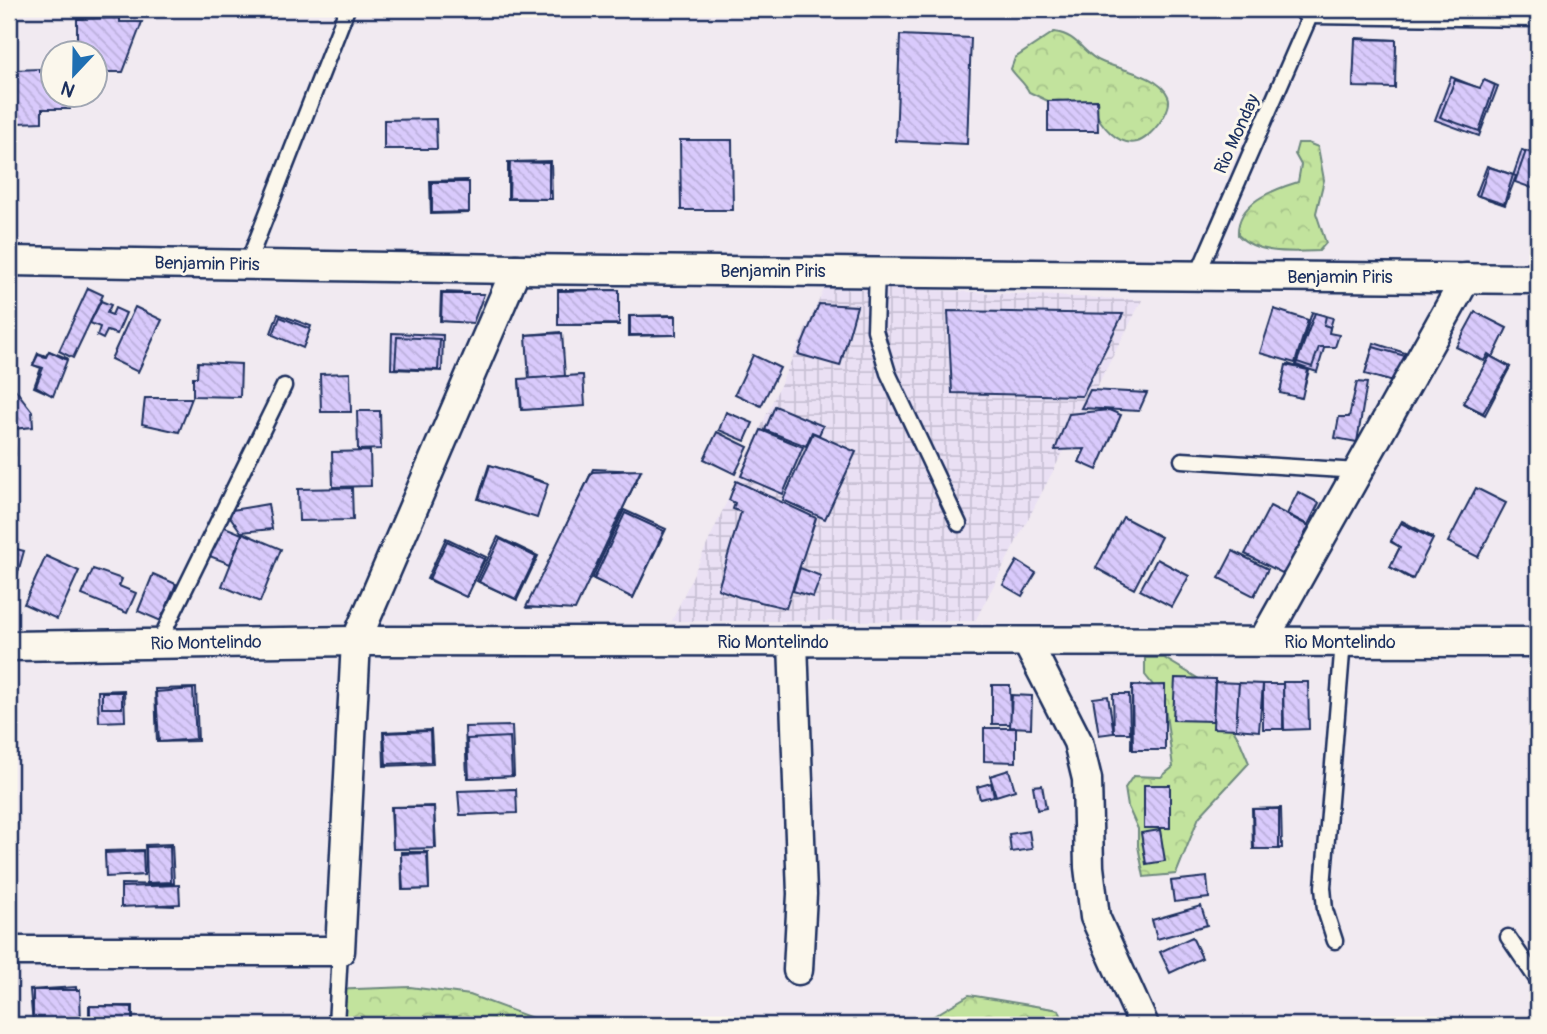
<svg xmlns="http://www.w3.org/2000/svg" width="1547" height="1034" viewBox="0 0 1547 1034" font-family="Pangolin,sans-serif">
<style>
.industrial{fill:url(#industrial-grid)}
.forest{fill:url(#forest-crowns);stroke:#6e897e;stroke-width:2}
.building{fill:url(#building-back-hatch);stroke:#1b2f5e;stroke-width:2}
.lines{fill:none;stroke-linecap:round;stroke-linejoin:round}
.service-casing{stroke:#1b2f5e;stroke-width:19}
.minor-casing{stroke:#1b2f5e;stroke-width:33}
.service{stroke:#fbf7ec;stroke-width:14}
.minor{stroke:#fbf7ec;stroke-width:28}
.labels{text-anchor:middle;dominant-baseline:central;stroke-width:6;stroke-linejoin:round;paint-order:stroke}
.street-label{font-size:18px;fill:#1b2f5e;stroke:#fbf7ec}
</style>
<defs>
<pattern id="industrial-grid" width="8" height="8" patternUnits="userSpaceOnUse" patternTransform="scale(1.75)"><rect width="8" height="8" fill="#eae0f4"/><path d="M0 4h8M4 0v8" fill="none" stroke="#c8c0d4"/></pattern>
<pattern id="forest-crowns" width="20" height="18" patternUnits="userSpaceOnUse" patternTransform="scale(1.75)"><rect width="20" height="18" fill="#c2e39d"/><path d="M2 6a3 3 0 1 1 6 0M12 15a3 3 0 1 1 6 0" fill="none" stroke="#a6c38a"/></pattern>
<pattern id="building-back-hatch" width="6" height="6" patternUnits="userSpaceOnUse" patternTransform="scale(1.75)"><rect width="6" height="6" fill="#d9cafc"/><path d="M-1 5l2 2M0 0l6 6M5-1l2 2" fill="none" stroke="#baaeda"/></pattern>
</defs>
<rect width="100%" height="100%" fill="#f1eaf1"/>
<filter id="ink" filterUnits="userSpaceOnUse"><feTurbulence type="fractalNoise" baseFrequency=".0143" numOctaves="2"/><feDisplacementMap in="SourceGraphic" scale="14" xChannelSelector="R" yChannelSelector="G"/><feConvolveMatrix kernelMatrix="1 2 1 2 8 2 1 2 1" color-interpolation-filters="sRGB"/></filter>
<g filter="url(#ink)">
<polygon class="industrial" points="826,285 1142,300 975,621 672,621"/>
<g class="forest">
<path d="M1054,32C1079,35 1082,54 1102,62C1121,70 1159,75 1168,96C1174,109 1150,139 1137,142C1118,147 1100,124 1094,109L1050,102L1029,92C1025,83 1016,77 1011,69L1015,58Z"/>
<path d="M1298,143H1308L1318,147L1324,180L1316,213L1326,243L1319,251C1292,252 1257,255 1238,235C1236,203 1272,190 1298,182L1301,165L1295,154Z"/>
<polygon points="1145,658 1164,658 1204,682 1238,737 1249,763 1199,817 1176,874 1144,877 1138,846 1138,829 1128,807 1125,788 1133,776 1161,777 1173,767 1164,699 1145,675"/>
<polygon points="410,987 470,995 551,1025 329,1025 329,990"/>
<polygon points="969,995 1059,1010 1065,1025 919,1025"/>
</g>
<g class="building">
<polygon points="120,18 120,22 142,22 123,72 94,72 94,52 74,52 74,40 77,40 77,19"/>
<polygon points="900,35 971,38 967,144 896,141"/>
<polygon points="1356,38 1396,40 1394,87 1353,85"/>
<polygon points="1355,39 1396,40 1395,88 1353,87"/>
<polygon points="40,69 40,72 52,72 52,94 70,94 70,109 42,109 42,122 17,123 15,70"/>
<polygon points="1451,77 1481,89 1484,80 1498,86 1479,136 1435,120"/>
<polygon points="1455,80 1480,88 1484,80 1495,85 1479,131 1440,117"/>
<polygon points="1097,100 1098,131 1048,131 1048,101"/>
<polygon points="436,119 437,149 384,149 384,120"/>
<polygon points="680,140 732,140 733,210 681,210"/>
<polygon points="1522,150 1538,156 1538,189 1512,179"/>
<polygon points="1526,151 1538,155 1538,190 1515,182"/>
<polygon points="551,161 552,199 508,199 508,162"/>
<polygon points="510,162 549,163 549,199 509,198"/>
<polygon points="1487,166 1516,176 1505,205 1476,195"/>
<polygon points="1489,167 1513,175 1504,204 1479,196"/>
<polygon points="467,180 468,213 431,214 430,181"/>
<polygon points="432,182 469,182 469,212 432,213"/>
<polygon points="88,288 103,295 73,358 59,351"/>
<rect x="558" y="290" width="61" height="35"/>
<polygon points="619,290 619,324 558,325 558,291"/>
<polygon points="441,292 468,293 466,322 440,321"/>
<polygon points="442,294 484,294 473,323 441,321"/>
<polygon points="101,301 111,305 107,313 112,315 115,308 126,313 117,334 107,331 103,339 97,336 100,327 90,323"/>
<polygon points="819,304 857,306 840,366 798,354"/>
<polygon points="135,307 162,320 138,372 111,359"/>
<polygon points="1274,309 1308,320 1295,363 1260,353"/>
<polygon points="948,311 1123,314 1082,396 952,393"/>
<polygon points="1312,312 1333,318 1317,372 1296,365"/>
<polygon points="1475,312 1507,328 1493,357 1488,354 1484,361 1456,347"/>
<polygon points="1315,313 1326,316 1324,325 1330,327 1329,333 1339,335 1335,347 1319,347 1312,367 1297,362"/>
<polygon points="278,314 311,326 304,345 271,333"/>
<polygon points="675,315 675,335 629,336 629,316"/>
<rect x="630" y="316" width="46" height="19"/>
<polygon points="280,317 310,329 303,348 273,335"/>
<polygon points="560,332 564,375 530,378 526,335"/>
<polygon points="392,333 443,335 442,371 391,369"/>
<polygon points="562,333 565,376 529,379 526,335"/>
<polygon points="397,337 440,339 438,370 395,368"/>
<polygon points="1374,343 1405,353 1396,383 1365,373"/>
<polygon points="1373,347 1405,356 1397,383 1365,374"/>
<polygon points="49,351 67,358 52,395 34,387 41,368 33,365 38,353 46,356"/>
<polygon points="49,351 67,360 53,396 36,386 43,368 33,365 38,355 46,357"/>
<polygon points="753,355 780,368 761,406 735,394"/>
<polygon points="1489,356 1510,367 1485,415 1464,404"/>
<polygon points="1490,356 1510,367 1483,413 1463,403"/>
<polygon points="198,362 241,364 240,397 193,396 193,377 197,377"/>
<polygon points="1288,364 1309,371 1301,398 1280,391"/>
<polygon points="1286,365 1308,370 1302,398 1280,393"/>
<polygon points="350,373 351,412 321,412 320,374"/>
<polygon points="581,375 584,405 521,410 519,380"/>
<polygon points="583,375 585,406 522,410 519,379"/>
<polygon points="1357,382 1367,383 1357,442 1335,438 1339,417 1349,417"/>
<polygon points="9,389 15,389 32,411 33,427 13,429 15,455 9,454"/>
<polygon points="1090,390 1147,393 1139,411 1081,408"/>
<polygon points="145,398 192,398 179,432 142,424"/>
<polygon points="775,406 823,426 819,435 812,432 806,446 765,430"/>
<polygon points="1109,410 1121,415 1097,470 1079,462 1085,449 1055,450 1069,414"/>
<polygon points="357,411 380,411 381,449 358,450"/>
<polygon points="726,412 753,423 745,441 719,430"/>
<polygon points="9,429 11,429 15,453 9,453"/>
<polygon points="761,430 803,447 783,494 741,476"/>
<polygon points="717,432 748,447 735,474 704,459"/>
<polygon points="813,433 856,452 825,519 783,500"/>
<polygon points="370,451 371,486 333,487 332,452"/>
<polygon points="489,465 547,483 537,517 478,499"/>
<polygon points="490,465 548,484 537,518 479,499"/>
<polygon points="593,469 641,471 576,605 527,608"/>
<polygon points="641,470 575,610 526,607 592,472"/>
<polygon points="736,481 816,518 786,608 739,597 718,589 741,512 733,509 735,503 729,500"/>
<polygon points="352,488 353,520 299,521 298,489"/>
<polygon points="1476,488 1506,503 1478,557 1448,542"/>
<polygon points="1298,492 1319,503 1308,525 1287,514"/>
<polygon points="268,504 272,529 241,532 226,511"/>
<polygon points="1270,506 1309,526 1284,574 1245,554"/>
<polygon points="624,510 666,529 633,598 592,578"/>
<polygon points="625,513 664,531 633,598 594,579"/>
<polygon points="1123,517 1161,537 1134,589 1096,568"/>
<polygon points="1402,521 1432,537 1411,579 1390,567 1400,547 1391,542"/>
<polygon points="1401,523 1433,539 1413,579 1390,567 1400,547 1391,541"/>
<polygon points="220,525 242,534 230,564 207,555"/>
<polygon points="243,533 281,549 260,602 222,586"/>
<polygon points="498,537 538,556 517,600 477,581"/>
<polygon points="446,538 486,557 467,597 427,579"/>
<polygon points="500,539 536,557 516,599 479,582"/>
<polygon points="447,541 484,559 466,597 429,579"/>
<polygon points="9,547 24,551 15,583 9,581"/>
<polygon points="1233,551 1268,569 1254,596 1219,578"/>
<polygon points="46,556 79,571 57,619 24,604"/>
<polygon points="1157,559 1189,576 1172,607 1140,590"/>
<polygon points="1017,561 1036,573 1022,596 1003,585"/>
<polygon points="800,568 821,576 813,597 793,591"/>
<polygon points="93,569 122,579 119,586 136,593 127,613 82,595"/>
<polygon points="153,574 176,584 161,621 138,611"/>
<polygon points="1175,678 1215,679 1213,721 1173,720"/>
<polygon points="1215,682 1239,683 1237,729 1213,728"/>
<polygon points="1283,682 1308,682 1309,729 1284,730"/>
<polygon points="1239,683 1263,684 1259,731 1236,729"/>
<rect x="1263" y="684" width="20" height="45"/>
<polygon points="992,685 1010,685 1011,724 992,724"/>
<polygon points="1132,685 1165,686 1163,750 1131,749"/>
<polygon points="1165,685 1165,750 1133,750 1132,686"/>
<polygon points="196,688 198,741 157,742 155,689"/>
<polygon points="193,689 196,739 159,742 156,692"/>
<polygon points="124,690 125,721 99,722 98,691"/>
<rect x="102" y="692" width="20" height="16"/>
<polygon points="1113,694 1129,694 1130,733 1114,733"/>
<polygon points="1012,695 1032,696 1031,728 1010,727"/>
<polygon points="1108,696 1114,733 1099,735 1093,698"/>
<polygon points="512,726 514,776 467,778 465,727"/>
<polygon points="984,728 1016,728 1016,762 984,761"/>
<polygon points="431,730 433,764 384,766 383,732"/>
<polygon points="430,731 431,762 386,764 384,733"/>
<polygon points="510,737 512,776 469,778 467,739"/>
<polygon points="1009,770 1015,790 996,796 990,776"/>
<polygon points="991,783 994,796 980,799 977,787"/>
<polygon points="1042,785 1046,808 1037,810 1033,786"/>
<rect x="1144" y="785" width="26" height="43"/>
<polygon points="514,789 516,812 462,815 460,793"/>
<polygon points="516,789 517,813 460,815 458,791"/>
<polygon points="434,806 436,848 393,849 391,807"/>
<polygon points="392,807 434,807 435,848 393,849"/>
<polygon points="1281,808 1282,848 1253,849 1252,809"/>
<polygon points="1253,809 1279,809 1279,849 1254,849"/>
<polygon points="1160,830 1165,861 1146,864 1141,833"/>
<polygon points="1029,831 1032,849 1011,852 1009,834"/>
<polygon points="172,844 174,883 147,884 145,845"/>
<polygon points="170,846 171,882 147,883 146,847"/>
<polygon points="143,850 144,875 107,876 105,851"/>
<polygon points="143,851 144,875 106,877 105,853"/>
<polygon points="401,852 428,852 429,889 402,890"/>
<polygon points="427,853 429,889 403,890 401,854"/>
<polygon points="1207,877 1209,898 1174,902 1171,881"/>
<polygon points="121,884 174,885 174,906 121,904"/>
<polygon points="179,885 180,904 121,907 121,887"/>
<polygon points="1201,906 1207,925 1157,939 1152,920"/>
<polygon points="1192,937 1202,958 1170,973 1160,952"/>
<polygon points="76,987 79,1025 33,1025 30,990"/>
<polygon points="33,990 80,990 81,1025 33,1025"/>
<rect x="89" y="1006" width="44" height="19"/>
<polygon points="90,1006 132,1007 132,1025 90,1025"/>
</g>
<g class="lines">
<defs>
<g id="service">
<polyline points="247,265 347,9"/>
<polyline points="877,271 875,330 888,373 959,524"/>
<polyline points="1197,276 1313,9"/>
<polyline points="1182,460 1358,471"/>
<polyline points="158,644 284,386"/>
<polyline points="1508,937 1538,981"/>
<polyline points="1335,941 1325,910 1323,887 1343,641"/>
<polyline points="336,1025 340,951"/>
</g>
<g id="minor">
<polyline points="1309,9 1538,12"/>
<polyline points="9,261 516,269 1538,279"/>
<polyline points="1263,641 1466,278"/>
<polyline points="793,642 802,894 798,970"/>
<polyline points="1027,642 1078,742 1087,779 1089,867 1095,917 1144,1025"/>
<polyline points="9,646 356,641 1538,642"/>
<polyline points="9,951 340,951 356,641 516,269"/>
</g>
</defs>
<use href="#service" class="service-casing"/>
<use href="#minor" class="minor-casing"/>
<use href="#service" class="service"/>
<use href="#minor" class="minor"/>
</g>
</g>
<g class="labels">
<g class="street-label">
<text transform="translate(1237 134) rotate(-66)">Rio Monday</text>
<text transform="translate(207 264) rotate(1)">Benjamin Piris</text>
<text x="773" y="271">Benjamin Piris</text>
<text x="1340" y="277">Benjamin Piris</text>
<text x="773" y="642">Rio Montelindo</text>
<text x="1340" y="642">Rio Montelindo</text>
<text transform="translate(206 643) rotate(-1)">Rio Montelindo</text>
</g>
</g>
<rect width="1547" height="1034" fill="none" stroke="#fbf7ec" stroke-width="35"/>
<rect x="18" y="18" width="1512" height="999" fill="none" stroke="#1b2f5e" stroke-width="2.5" filter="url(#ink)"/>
<g transform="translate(74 74) rotate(202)"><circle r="33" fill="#fbf7ec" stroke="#a1a7b3" stroke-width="2"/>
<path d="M0-5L12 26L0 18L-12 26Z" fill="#1f6fb2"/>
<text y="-10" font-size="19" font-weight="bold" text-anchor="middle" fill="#1b2f5e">N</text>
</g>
</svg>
